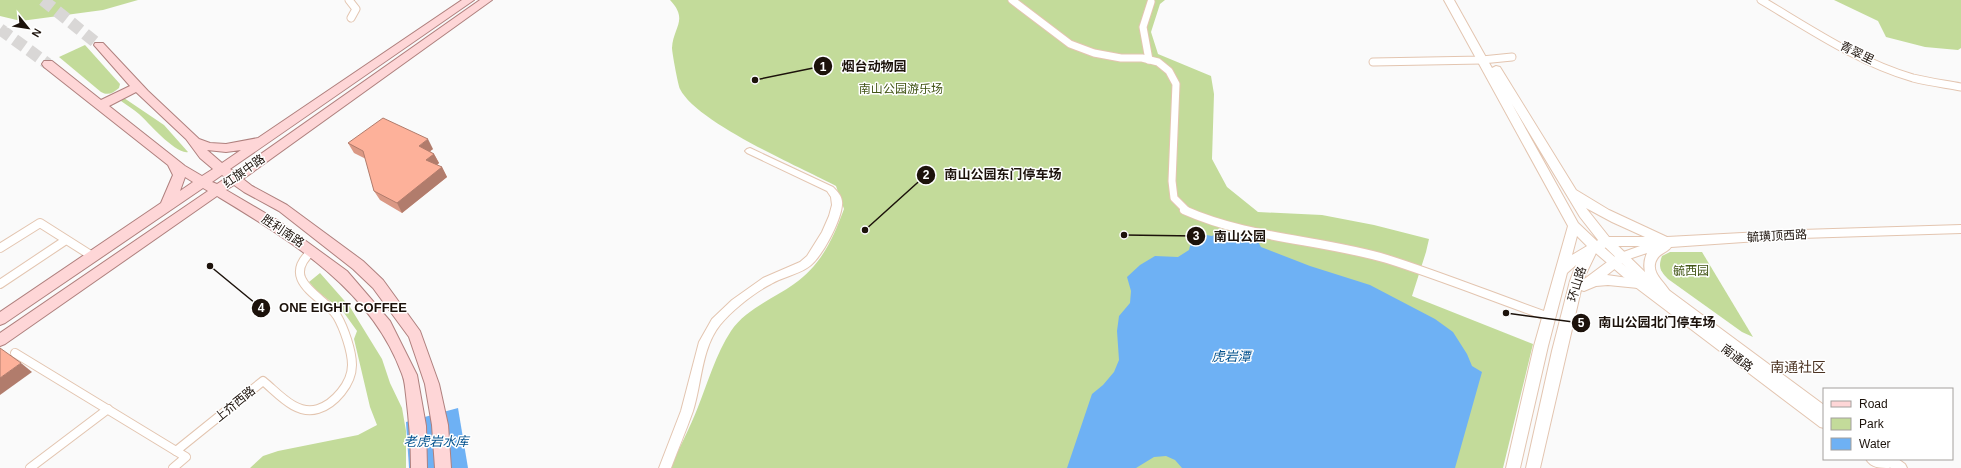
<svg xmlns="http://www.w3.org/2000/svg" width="1961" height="468" viewBox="0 0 1961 468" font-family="Arial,'Noto Sans SC',sans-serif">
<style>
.green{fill:#c3db9a}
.water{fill:#6eb1f4}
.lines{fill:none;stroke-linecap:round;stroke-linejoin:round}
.primary-tunnel{stroke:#d9d7d6;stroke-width:12;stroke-dasharray:12 6;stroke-linecap:butt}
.minor-far1-casing{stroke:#e3c5b0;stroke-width:9}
.minor-casing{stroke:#e3c5b0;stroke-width:10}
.tertiary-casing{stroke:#e3c5b0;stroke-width:2}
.secondary-casing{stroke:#e3c5b0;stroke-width:2}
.primary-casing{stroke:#af807e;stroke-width:2}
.minor-far1{stroke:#fff;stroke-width:7}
.minor{stroke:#fff;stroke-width:8}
.tertiary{fill:#fff;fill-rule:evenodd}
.secondary{fill:#fff;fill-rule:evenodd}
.primary{fill:#fed6d7;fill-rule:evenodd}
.wall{fill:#da9884}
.shaded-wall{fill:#b17c6c}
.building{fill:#fdb19a;stroke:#b17c6c}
.labels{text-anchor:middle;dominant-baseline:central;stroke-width:3;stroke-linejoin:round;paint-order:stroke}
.street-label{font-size:12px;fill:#1c120b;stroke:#fff}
.park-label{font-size:12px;fill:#425516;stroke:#fff}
.water-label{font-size:13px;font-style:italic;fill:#03528f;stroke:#fff}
.quarter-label{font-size:14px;fill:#4a3221;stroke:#fff}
.leader{fill:none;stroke:#1c120b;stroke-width:1.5}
.callout-dot{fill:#1c120b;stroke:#fff;stroke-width:1.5}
.mark-label{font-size:12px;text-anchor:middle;font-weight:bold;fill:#fff}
.callout-label{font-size:13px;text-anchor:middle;font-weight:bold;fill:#1c120b;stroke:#fff;stroke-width:3;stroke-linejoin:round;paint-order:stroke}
</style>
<rect width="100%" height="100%" fill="#fafafa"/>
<g class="green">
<polygon points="0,0 138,0 103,10 21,21 0,16"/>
<path d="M670,0H1165L1160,4L1151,32L1158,54L1211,76L1214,94L1212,159L1227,187L1258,212L1322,215L1374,225L1429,239L1426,252L1412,296L1533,344L1503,468H670C679,448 690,428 698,407C708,382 716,354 731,331C746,309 773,299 794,284C821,265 833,239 844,209L836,186C800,167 697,123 680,89C678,85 672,52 672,48C673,27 689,20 670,0Z"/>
<polygon points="1834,0 1961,0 1961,48 1958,50 1925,47 1886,37 1878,21"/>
<path d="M85,45L120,84L119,88C113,93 108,96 101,92L59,57Z"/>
<path d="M124,98L164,125L188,152C176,155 148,122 139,114C134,110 127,105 121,101Z"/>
<path d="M1670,252H1702L1753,337L1742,332L1668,279C1660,271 1658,267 1662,256Z"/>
<polygon points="320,273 350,307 382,359 390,383 402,408 406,431 406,468 250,468 263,456 278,451 358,435 377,425 370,407 354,339 357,331 342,310 318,292 309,282"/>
</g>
<g class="water">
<polygon points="1222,230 1254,235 1261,247 1310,266 1370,285 1435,319 1453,332 1467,354 1472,366 1482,372 1455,468 1182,468 1175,460 1166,456 1154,457 1136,468 1067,468 1092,394 1103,385 1114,372 1119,360 1117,331 1119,316 1130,303 1131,291 1127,277 1140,265 1155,256 1178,257 1189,250 1191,242 1190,232 1212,236"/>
<polygon points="458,408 468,468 409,468 406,422"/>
</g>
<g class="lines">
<g class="primary-tunnel">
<polyline points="43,0 99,45"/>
<polyline points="0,29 48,64"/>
</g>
<defs>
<g id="minor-far1">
<polyline points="349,0 356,9 351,18"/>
<polyline points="1012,0 1070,44 1094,53 1121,58 1142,58 1158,62 1169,71 1176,84 1172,181 1174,198 1187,211"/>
<path d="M1761,0C1810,29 1858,62 1913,78C1929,82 1945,84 1961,87"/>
<polyline points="1149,60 1143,27 1151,2"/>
<polyline points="1373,62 1482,60 1512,57"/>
</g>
<g id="minor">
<path d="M1184,210C1249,239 1319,239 1387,259C1441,276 1495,298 1549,317"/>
<polyline points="0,248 40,223 92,256"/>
<polyline points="0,284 66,240"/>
<polyline points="15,353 176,451"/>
<polyline points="30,468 108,409"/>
<path d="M173,468L186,457L176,451L263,381C278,393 296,416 318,409C334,404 352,384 352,365C352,351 344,328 337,316C325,297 278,281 312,251"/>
</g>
<g id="tertiary">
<path d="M750,148L833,187C838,192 843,197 842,205C841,221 821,260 807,268C796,275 783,277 771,284C755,292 731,311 720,325C701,349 702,383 693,411C686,431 678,449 671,468H659L681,411L699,342L712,319L732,300L763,278L800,262L807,256L822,232L829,216L832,205L831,197L827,191L747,153L745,151L747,149Z"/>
<polygon points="1606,237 1610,238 1647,274 1824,405 1824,416 1823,415 1824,428 1820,427 1634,286 1591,249 1590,246 1591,243 1599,243 1626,267 1602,244 1601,241"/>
<path d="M1866,459H1898L1905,464L1907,468H1891L1889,467L1890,468C1880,468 1871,468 1866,459Z"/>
</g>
<path id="secondary" d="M1444,0H1454L1492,68L1496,66L1500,67L1576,190L1609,210L1667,237L1801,230L1961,225V233L1801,238L1671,247C1668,252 1660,253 1657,259C1649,272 1665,282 1670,292L1668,295L1664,297C1647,291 1640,268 1647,253L1626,260L1607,275L1642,280L1644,283L1642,286L1638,288L1608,285L1596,286L1584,291L1581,290L1540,468H1526L1552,351L1570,281L1576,265L1567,273L1548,346L1520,468H1506L1534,346L1568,226ZM1512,104L1580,217L1598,240L1597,241L1578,223ZM1586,208L1612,222L1645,237H1609ZM1577,236L1587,246L1572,255ZM1608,246H1640L1618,254L1583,280L1596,253Z"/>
<path id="primary" d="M462,0H474L230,169L235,172L480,0H492L243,179L252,186L287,205L363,261L383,280L420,331L439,384L448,425L451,468H435L432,425L425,384L409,337L373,288L353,269L279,211L244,192L234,185L226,190L277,220L347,271L390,321L417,375L426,426L427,468H411C411,443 409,420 406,395C405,388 405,381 402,374C371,289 291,241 217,196L5,344L0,346V333L208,191L203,188L5,323L0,325V312L161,203L173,175L168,165L44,67L42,64L44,61H52L101,100L130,86L94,45L95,43H103L148,91L199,139L210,143L226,144L258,138ZM136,92L186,139L200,158L213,169L202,176L185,166L109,106ZM207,150L226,152L241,150L222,163ZM222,175L226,178L217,184L212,182ZM185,177L193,182L180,191Z"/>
</defs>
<use href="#minor-far1" class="minor-far1-casing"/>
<use href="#minor" class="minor-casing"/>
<use href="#tertiary" class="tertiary-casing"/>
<use href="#secondary" class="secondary-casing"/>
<use href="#primary" class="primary-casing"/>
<use href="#minor-far1" class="minor-far1"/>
<use href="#minor" class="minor"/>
<use href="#tertiary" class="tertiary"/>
<use href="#secondary" class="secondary"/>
<use href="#primary" class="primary"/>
</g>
<polygon class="wall" points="348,143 433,149 430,151 434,154 439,163 437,165 442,167 447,177 402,213 380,200 374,191 366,159 354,153"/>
<g class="shaded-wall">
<polygon points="428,139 433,149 424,156 419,146"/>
<polygon points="434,154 439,163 431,170 426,160"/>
<polygon points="442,167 447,177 402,213 397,203"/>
<polygon points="21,363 32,372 0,395 0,378"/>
</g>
<g class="building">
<polygon points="383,118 428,139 419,146 434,154 426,160 442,167 397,203 374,191 363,151 348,143"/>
<polygon points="0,348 21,363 0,378"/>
</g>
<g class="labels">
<g class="street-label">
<text transform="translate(1857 53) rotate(26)">青翠里</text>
<text transform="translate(244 171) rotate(-35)">红旗中路</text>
<text transform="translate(283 231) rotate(34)">胜利南路</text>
<text transform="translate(1777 236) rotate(-3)">毓璜顶西路</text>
<text transform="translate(1577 284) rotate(-73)">环山路</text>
<text transform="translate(1737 358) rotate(37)">南通路</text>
<text transform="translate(235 404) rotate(-39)">上夼西路</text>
</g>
<g class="park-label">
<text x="901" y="89">南山公园游乐场</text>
<text x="1691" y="271">毓西园</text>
</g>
<g class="water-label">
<text x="1231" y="356">虎岩潭</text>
<text x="436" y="441">老虎岩水库</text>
</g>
<g class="quarter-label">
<text x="1798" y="367">南通社区</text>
</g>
</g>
<path class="leader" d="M755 80L823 66M865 230L926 175M1124 235L1196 236M210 266L261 308M1506 313L1581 323"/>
<g class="callout-dot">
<circle cx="755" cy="80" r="4"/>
<circle cx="865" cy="230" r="4"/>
<circle cx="1124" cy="235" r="4"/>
<circle cx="210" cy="266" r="4"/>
<circle cx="1506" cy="313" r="4"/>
<circle cx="823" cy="66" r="10"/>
<circle cx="926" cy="175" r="10"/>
<circle cx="1196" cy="236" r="10"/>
<circle cx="261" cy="308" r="10"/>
<circle cx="1581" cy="323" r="10"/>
</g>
<g class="mark-label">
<text x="823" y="71">1</text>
<text x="926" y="179">2</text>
<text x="1196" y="240">3</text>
<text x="261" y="312">4</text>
<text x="1581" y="327">5</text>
</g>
<g class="callout-label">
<text x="874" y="71">烟台动物园</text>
<text x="1003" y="179">南山公园东门停车场</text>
<text x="1240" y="241">南山公园</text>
<text x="343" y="312">ONE EIGHT COFFEE</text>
<text x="1657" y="327">南山公园北门停车场</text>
</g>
<rect x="1823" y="388" width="130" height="72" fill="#ffffff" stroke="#a4a09d"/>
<rect x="1831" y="401" width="20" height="6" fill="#fed6d7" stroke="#a4a09d"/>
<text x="1859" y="408" font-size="12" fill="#1c120b">Road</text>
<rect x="1831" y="418" width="20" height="12" fill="#c3db9a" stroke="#a4a09d"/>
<text x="1859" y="428" font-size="12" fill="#1c120b">Park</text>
<rect x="1831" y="438" width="20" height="12" fill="#6eb1f4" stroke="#a4a09d"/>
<text x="1859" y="448" font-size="12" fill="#1c120b">Water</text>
<g transform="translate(28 28) rotate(120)" stroke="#ffffff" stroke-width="3" paint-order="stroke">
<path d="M0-3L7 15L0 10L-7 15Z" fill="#1c120b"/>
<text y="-6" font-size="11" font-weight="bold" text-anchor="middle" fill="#1c120b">N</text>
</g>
</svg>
